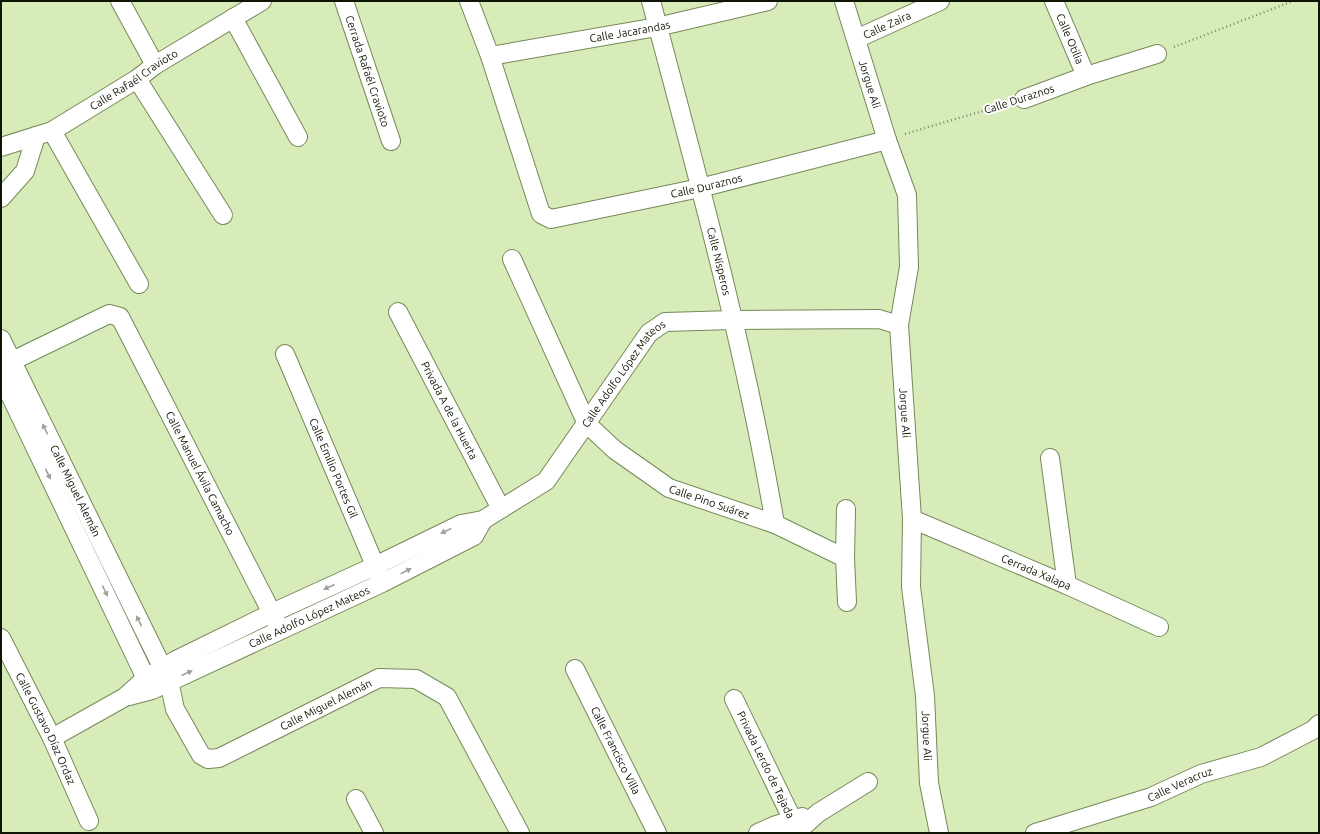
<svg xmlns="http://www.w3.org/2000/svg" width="1320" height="834" viewBox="0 0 1320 834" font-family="Ubuntu,sans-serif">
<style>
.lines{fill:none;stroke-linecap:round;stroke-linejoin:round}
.street-casing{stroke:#778859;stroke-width:20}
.path{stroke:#7c8a66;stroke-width:2.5;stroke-dasharray:1 3;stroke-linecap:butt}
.street{stroke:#fff;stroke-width:18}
.oneway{fill:#9fa19b}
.labels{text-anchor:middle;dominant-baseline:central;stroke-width:4;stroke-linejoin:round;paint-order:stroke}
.street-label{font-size:11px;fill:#0f1504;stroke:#fff}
</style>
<rect width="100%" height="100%" fill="#d8ecb9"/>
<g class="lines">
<defs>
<g id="street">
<polyline points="120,1 155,65"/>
<path id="s1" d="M344,1L391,141"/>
<path id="s2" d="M469,1L490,56L541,214L551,219L700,188L887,140"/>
<path id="s3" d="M651,1C697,174 745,347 775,524"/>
<path id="s4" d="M844,1L887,140L907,195L909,267L899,325L912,519L911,587L925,696L929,783L939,833"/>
<path id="s5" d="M1054,1L1086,76"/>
<polyline points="233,18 298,137"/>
<path id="s6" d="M856,39L940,1"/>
<path id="s7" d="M490,56L657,27L768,1"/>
<polyline points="137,79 223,215"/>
<polyline points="1024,99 1086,76 1157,54"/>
<polyline points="52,131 139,284"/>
<path id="s8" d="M1,147L52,131L137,79L155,65L262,1"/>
<polyline points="1,198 25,171 36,136"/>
<path id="s9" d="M512,259L587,424L615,450L669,488L775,524L845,558"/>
<path id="s10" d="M398,312L501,509"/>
<path id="s11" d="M1,339L169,681L175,709L201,755L208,759L219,758L379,678L416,679L447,697L520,833"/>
<path id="s12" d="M285,354L380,577"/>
<path id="s13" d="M2,366L109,314L120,317L280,629"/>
<polyline points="1,376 151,689"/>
<polyline points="1050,458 1067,585"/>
<polyline points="846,509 845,558 847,602"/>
<path id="s14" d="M912,519L1067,585L1159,627"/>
<path id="s15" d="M1,638L52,738L89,821"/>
<path id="s16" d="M575,669L657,833"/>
<path id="s17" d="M129,696L152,690L382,583L474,536L483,520"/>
<path id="s18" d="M734,699L799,833"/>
<path id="s19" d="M52,738L125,697L146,678L176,660L272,613L375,566L461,524L483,520L546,481L649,333L665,322L733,320L879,319L899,325"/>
<polyline points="356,799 374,833"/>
<polyline points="758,833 776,825 802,817"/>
<polyline points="793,833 798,831 818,813 868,782"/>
<path id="s20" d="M1035,833L1151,797L1201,774L1261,757L1313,730L1319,724"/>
</g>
</defs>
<use href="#street" class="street-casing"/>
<g class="path">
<polyline points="1174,47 1293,1"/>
<polyline points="905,134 1006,104"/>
</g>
<use href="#street" class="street"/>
</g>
<defs><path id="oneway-solid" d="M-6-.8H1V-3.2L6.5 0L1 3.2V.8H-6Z"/></defs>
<g class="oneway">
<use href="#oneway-solid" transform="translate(45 429) rotate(-116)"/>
<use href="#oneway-solid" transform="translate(48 474) rotate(64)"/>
<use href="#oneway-solid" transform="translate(446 531) rotate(154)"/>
<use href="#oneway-solid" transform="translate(406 571) rotate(-27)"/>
<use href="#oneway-solid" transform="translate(329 587) rotate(156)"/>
<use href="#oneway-solid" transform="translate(105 591) rotate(64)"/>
<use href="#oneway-solid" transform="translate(139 621) rotate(-116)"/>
<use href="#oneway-solid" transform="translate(187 673) rotate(-25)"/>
</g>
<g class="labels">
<g class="street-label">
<text stroke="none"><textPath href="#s6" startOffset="34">Calle Zaira</textPath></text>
<text stroke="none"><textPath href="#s7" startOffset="142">Calle Jacarandas</textPath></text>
<text stroke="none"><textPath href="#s5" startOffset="41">Calle Otilia</textPath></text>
<text stroke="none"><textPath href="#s1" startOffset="74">Cerrada Rafaél Cravioto</textPath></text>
<text stroke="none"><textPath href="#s8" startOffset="150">Calle Rafaél Cravioto</textPath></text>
<text stroke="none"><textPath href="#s4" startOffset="87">Jorgue Ali</textPath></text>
<text transform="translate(1019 99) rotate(-18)">Calle Duraznos</text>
<text stroke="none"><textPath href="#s2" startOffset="395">Calle Duraznos</textPath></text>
<text stroke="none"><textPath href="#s3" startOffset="269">Calle Nísperos</textPath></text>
<text stroke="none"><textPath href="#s19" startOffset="692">Calle Adolfo López Mateos</textPath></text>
<text stroke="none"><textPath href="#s10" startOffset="111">Privada A de la Huerta</textPath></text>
<text stroke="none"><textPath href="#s4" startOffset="423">Jorgue Ali</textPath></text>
<text stroke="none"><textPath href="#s12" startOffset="124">Calle Emilio Portes Gil</textPath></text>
<text stroke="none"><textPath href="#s13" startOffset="306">Calle Manuel Ávila Camacho</textPath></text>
<text stroke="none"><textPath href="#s11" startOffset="169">Calle Miguel Alemán</textPath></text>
<text stroke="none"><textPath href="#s9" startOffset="328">Calle Pino Suárez</textPath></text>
<text stroke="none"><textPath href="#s14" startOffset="135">Cerrada Xalapa</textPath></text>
<text stroke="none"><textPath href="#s17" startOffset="197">Calle Adolfo López Mateos</textPath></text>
<text stroke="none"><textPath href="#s11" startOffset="601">Calle Miguel Alemán</textPath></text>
<text stroke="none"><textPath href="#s15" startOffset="101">Calle Gustavo Díaz Ordaz</textPath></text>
<text stroke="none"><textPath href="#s4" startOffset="747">Jorgue Ali</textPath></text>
<text stroke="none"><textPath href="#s16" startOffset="91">Calle Francisco Villa</textPath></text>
<text stroke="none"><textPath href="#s18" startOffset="73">Privada Lerdo de Tejada</textPath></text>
<text stroke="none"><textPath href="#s20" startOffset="153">Calle Veracruz</textPath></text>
</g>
</g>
<rect width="1320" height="834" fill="none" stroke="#0f1504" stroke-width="4"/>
</svg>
